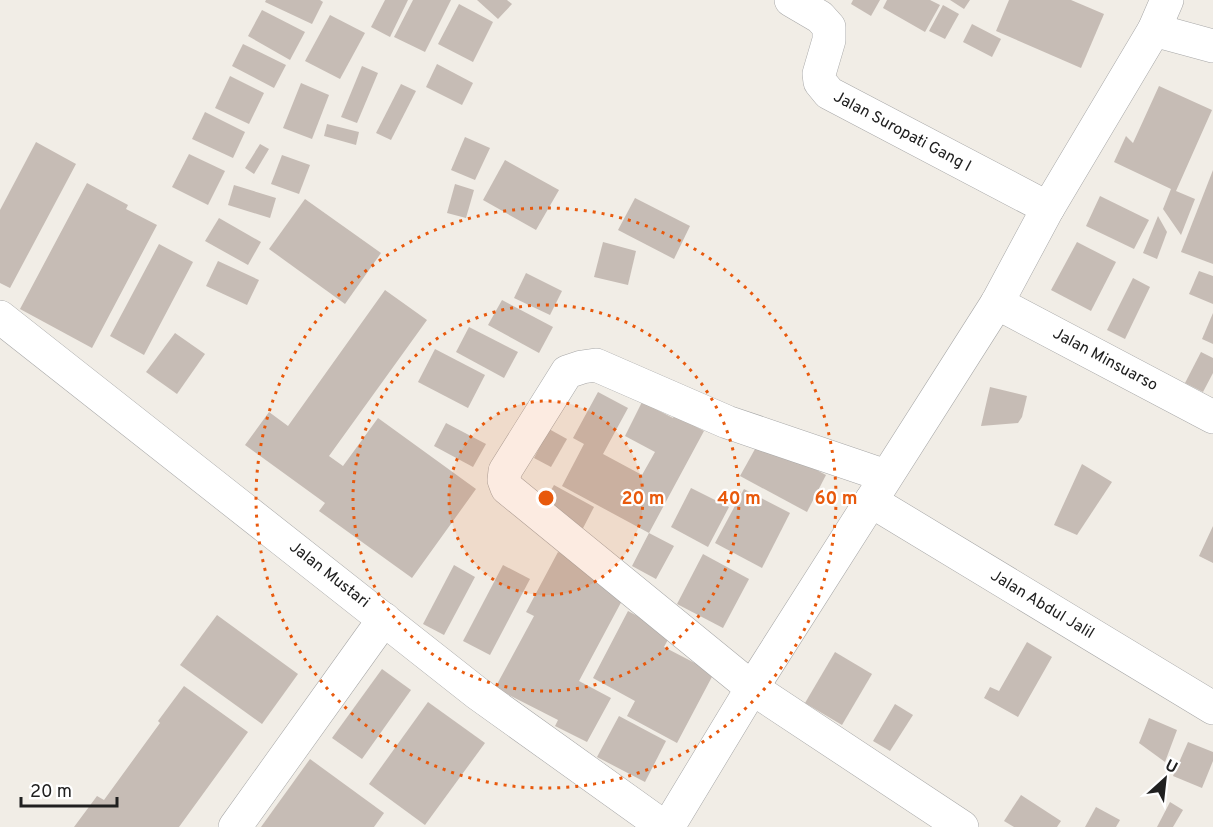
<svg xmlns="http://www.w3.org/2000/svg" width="1213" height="827" viewBox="0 0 1213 827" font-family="Overpass,sans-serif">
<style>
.building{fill:#c6bcb5}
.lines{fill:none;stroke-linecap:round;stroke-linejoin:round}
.minor-casing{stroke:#a7a7a7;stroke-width:34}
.minor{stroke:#fff;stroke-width:33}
.ring{fill:none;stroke:#e8590c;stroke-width:3;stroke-dasharray:3 6}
.labels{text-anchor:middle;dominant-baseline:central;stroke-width:4.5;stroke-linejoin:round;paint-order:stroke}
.street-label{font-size:16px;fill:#202020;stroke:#fff}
.centre{fill:#e8590c;stroke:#fff;stroke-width:3}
.ring-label{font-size:18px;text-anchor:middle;font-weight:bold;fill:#e8590c;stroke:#fff;stroke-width:4.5;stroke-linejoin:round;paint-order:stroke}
</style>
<rect width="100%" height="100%" fill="#f1ede6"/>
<g class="building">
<polygon points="266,0 320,0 323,2 312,24 265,2"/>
<polygon points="385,0 408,0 390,37 371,27"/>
<polygon points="413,0 451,0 425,52 394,37"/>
<polygon points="477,0 507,0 512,4 498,19"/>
<polygon points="853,0 880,0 871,16 851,4"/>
<polygon points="887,0 930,0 940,5 925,32 883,8"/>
<polygon points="950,0 970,0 964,9"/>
<polygon points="1009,0 1071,0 1104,14 1081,68 996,31"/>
<polygon points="459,4 493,22 473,62 438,44"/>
<polygon points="943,5 959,14 945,39 929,31"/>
<polygon points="262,10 305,32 290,60 248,36"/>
<polygon points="330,15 365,33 340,79 305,61"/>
<polygon points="972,24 1001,39 992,57 963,42"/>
<polygon points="243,44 286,65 274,88 232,66"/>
<polygon points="437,64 473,83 462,105 426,87"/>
<polygon points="362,66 378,73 357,123 341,117"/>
<polygon points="230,76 264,93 249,124 215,108"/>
<polygon points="301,83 329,95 312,139 283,128"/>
<polygon points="401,84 416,91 391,140 376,133"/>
<polygon points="1159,86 1212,110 1176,191 1195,199 1181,235 1163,209 1171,189 1114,162 1126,136 1133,143"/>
<polygon points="205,112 245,132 233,158 192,139"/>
<polygon points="327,124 359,132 356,145 324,136"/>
<polygon points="465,137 490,148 475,180 451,170"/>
<polygon points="36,142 76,164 10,288 0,283 0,210"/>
<polygon points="260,144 269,149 254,174 245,168"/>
<polygon points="189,154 225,171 208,205 172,187"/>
<polygon points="282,155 310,165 299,194 271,184"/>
<polygon points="505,160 559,190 536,230 483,200"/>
<polygon points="1213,170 1213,264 1181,252"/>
<polygon points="87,183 128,205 126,209 157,225 92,348 20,309"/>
<polygon points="455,184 474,190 466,218 447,213"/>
<polygon points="234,185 276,198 270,218 228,205"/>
<polygon points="1100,196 1149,220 1134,249 1086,226"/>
<polygon points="635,198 690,226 674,259 618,230"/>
<polygon points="305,199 381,253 345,304 269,249"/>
<polygon points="1158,216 1167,232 1157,259 1143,253"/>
<polygon points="219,218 261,242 248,265 205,241"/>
<polygon points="603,242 636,251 628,285 594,277"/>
<polygon points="1077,242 1116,262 1091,311 1051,290"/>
<polygon points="159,244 193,262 144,355 110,336"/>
<polygon points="218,261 259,280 247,305 206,286"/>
<polygon points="1199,271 1213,276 1213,304 1189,294"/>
<polygon points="526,273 562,291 550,315 514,298"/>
<polygon points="1133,278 1150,287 1125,339 1107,330"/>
<polygon points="385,290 427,320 329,456 343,466 378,418 476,489 412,578 319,511 325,503 245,445 269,412 288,426"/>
<polygon points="502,300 553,327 539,353 488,325"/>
<polygon points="1213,313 1213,344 1202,339"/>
<polygon points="469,327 518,352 504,378 456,352"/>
<polygon points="175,333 205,354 177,394 146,372"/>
<polygon points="435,349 485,375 468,408 418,382"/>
<polygon points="1201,352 1213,358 1213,373 1203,392 1185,383"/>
<polygon points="990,387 1027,396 1022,417 1018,423 981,426"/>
<polygon points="598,392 628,408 603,454 642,475 655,452 625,436 642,402 673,418 674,415 704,431 649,533 674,546 656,579 632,566 649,533 562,486 584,444 573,438"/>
<polygon points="446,423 486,444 473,467 434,446"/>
<polygon points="549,429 567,439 551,467 534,458"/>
<polygon points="760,440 826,475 807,512 740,476"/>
<polygon points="1082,464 1112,482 1077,535 1054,525"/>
<polygon points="554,485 594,507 581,532 540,510"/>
<polygon points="691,488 729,507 708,547 671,527"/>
<polygon points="744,489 790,513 762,568 715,543"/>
<polygon points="1213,526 1213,563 1199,556"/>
<polygon points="558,552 590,568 587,575 625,595 579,681 611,698 587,742 555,726 558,720 495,688 534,616 526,612"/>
<polygon points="703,554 749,579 723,628 677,604"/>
<polygon points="454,565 475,577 444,635 423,624"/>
<polygon points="503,565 530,579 490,655 463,641"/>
<polygon points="628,611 671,634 664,647 714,673 677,743 627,716 635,701 593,678"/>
<polygon points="217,615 298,674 262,724 180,665"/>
<polygon points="1027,642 1052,657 1018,717 984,698 990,687 999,691"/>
<polygon points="835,652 872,674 842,725 805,703"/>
<polygon points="382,669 411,690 362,759 332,738"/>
<polygon points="184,686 248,732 179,827 74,827 97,796 104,800 160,723 158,721"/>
<polygon points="428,702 485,743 425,825 369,784"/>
<polygon points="895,704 913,715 890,751 873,741"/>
<polygon points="619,716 666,741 645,782 597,757"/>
<polygon points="1149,718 1177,730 1165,762 1139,743"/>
<polygon points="1188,742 1213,752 1213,761 1202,788 1173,776"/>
<polygon points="310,759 384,813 374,827 261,827"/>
<polygon points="1021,795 1061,821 1057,827 1014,827 1004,821"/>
<polygon points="1170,802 1183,810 1173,827 1157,827"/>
<polygon points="1096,807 1120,820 1116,827 1085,827"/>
</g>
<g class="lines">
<defs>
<g id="minor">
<polyline points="791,0 820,17 829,27 829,40 819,74 820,82 829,93 1048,208"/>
<polyline points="1154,30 1213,46"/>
<polyline points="997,303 1213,417"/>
<polyline points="0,317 477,693 664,827"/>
<polyline points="886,476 727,422 596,365 582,367 567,372 505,471 504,480 507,488 752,688 962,827"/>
<polyline points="871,501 1213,708"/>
<polyline points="235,827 384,619"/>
<polyline points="668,827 752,688 997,303 1048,208 1154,30 1167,0"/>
</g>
</defs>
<use href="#minor" class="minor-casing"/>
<use href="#minor" class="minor"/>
</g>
<circle cx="546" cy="498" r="97" fill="#e8590c" fill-opacity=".12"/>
<g class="ring">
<circle cx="546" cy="498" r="97"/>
<circle cx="546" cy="498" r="193"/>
<circle cx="546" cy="498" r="290"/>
</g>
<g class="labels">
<g class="street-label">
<text transform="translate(902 132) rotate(28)">Jalan Suropati Gang I</text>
<text transform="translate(1105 360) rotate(28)">Jalan Minsuarso</text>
<text transform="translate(329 575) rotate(38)">Jalan Mustari</text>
<text transform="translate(1042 605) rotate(31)">Jalan Abdul Jalil</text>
</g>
</g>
<circle cx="546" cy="498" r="9" class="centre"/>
<g class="ring-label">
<text x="643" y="504">20 m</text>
<text x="739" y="504">40 m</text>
<text x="836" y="504">60 m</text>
</g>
<g transform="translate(1165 779) rotate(27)" stroke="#ffffff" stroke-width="4.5" paint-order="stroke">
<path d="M0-4.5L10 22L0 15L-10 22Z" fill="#202020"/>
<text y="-9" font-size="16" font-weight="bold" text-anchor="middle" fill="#202020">U</text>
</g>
<path d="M21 797v9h96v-9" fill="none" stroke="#202020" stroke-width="3"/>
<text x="30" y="797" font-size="18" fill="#202020" stroke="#ffffff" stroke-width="4.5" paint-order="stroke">20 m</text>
</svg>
